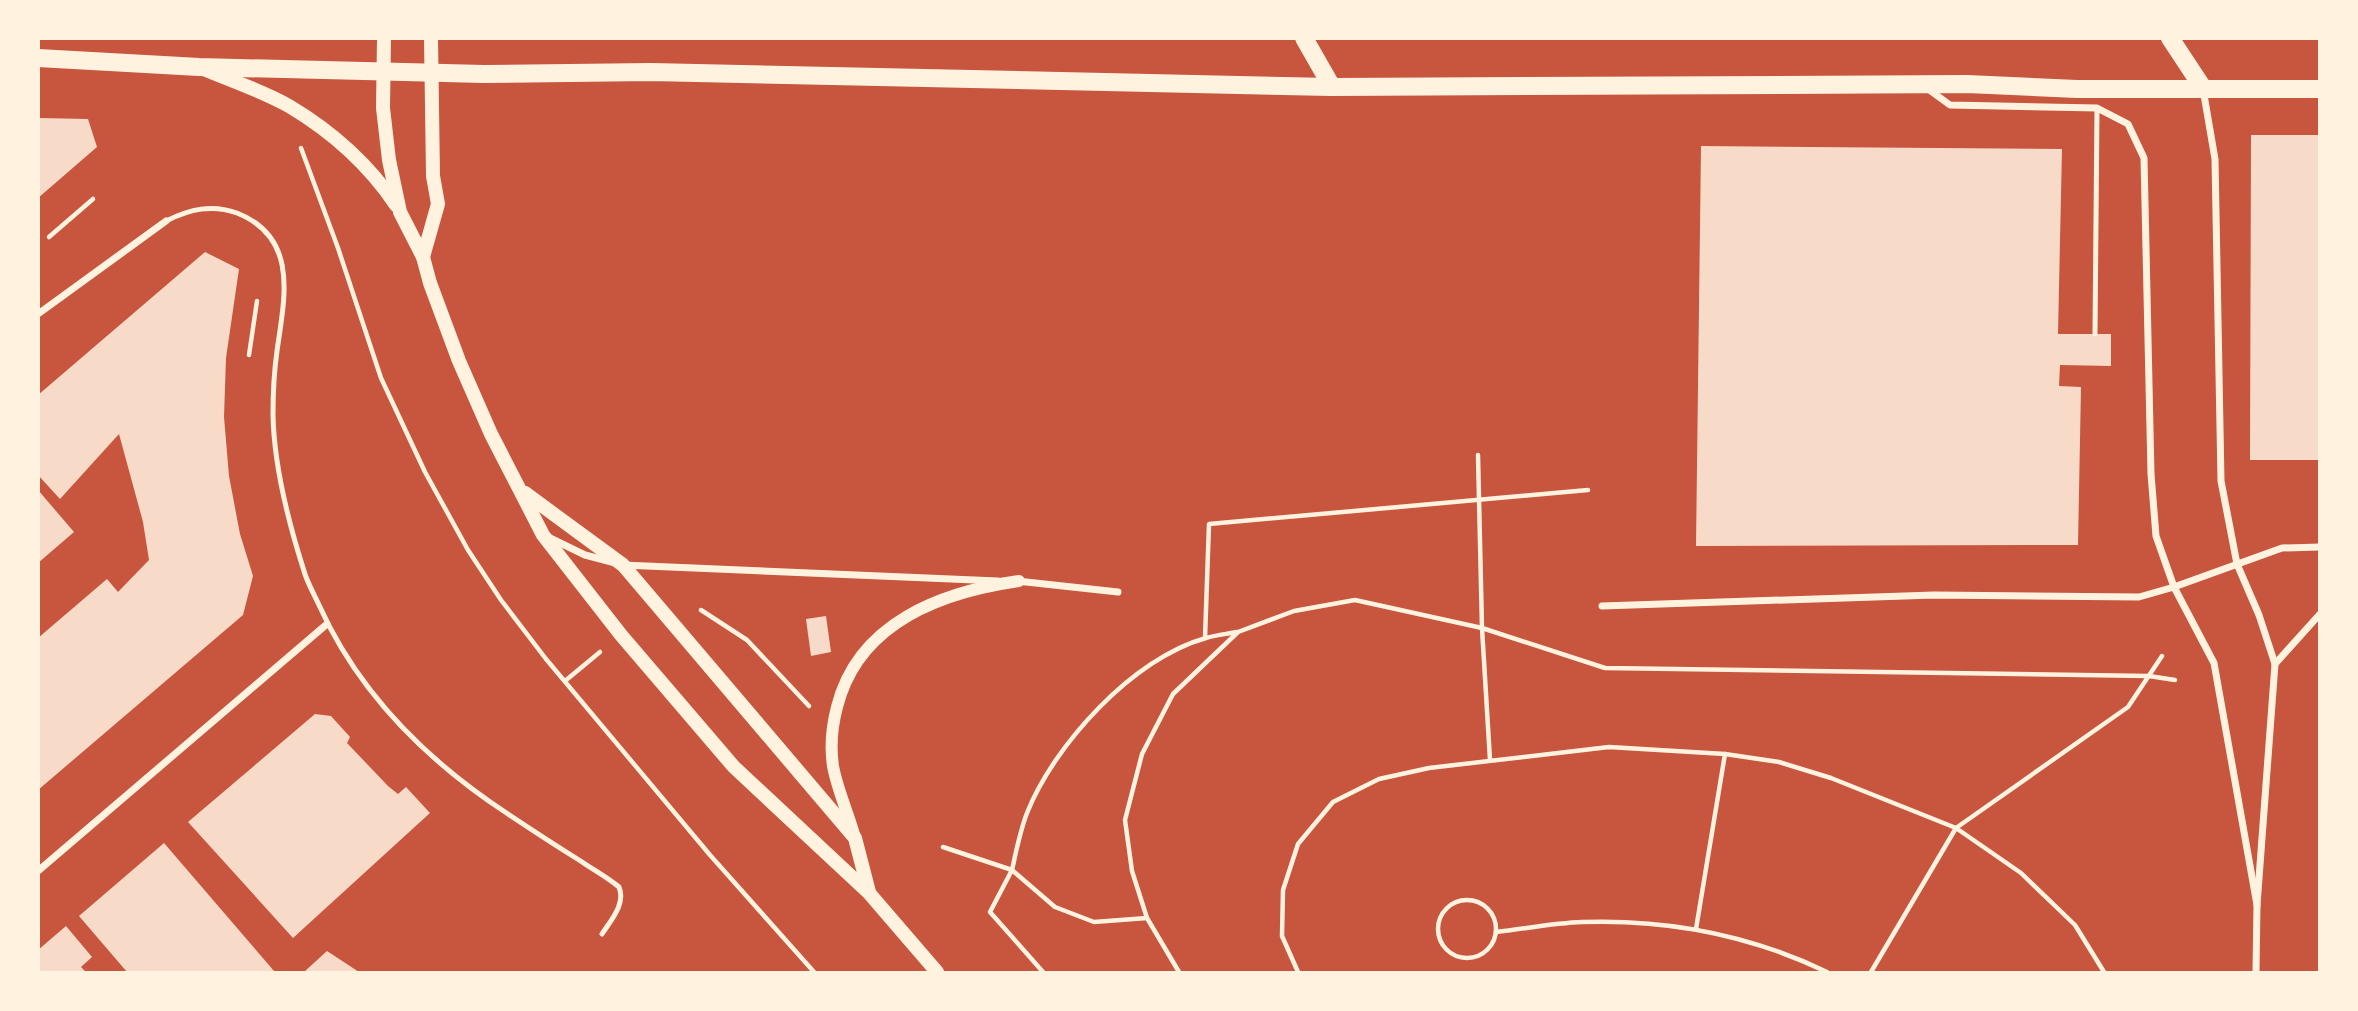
<svg xmlns="http://www.w3.org/2000/svg" width="2358" height="1011" viewBox="0 0 2358 1011" font-family="Overpass,sans-serif">
<style>
.building{fill:#f7dbc8}
.lines{fill:none;stroke-linecap:round;stroke-linejoin:round}
.path{stroke:#fff3e0;stroke-width:4.5}
.service{stroke:#fff3e0;stroke-width:5}
.minor{stroke:#fff3e0;stroke-width:7}
.tertiary{stroke:#fff3e0;stroke-width:12}
.secondary{stroke:#fff3e0;stroke-width:14}
.primary{stroke:#fff3e0;stroke-width:18}
</style>
<rect width="100%" height="100%" fill="#c8553d"/>
<g class="building">
<polygon points="38,118 88,119 97,147 38,198"/>
<polygon points="2251,135 2320,135 2320,460 2250,460"/>
<polygon points="1701,146 2062,149 2058,334 2111,334 2111,366 2060,365 2059,386 2081,387 2078,545 1696,546"/>
<polygon points="205,252 239,269 226,358 224,417 229,476 240,534 253,576 243,615 38,790 38,638 107,579 118,592 149,560 143,522 119,434 60,499 38,475 38,395"/>
<polygon points="38,490 74,532 38,563"/>
<polygon points="826,616 831,652 811,656 806,619"/>
<polygon points="315,714 331,716 350,737 347,743 388,786 398,794 406,787 430,813 293,938 188,822"/>
<polygon points="164,843 274,971 272,972 127,972 79,916"/>
<polygon points="66,926 92,957 81,967 86,972 38,972 38,950"/>
<polygon points="327,951 359,972 304,972"/>
</g>
<g class="lines">
<g class="path">
<polyline points="301,148 338,248 381,378 425,472 468,550 501,600 546,659 710,855 814,972"/>
<polyline points="49,237 93,199"/>
<polyline points="249,355 257,301"/>
<polyline points="1478,455 1482,628 1490,760"/>
<polyline points="701,610 747,640 809,706"/>
<polyline points="1205,638 1209,524 1588,490"/>
<polyline points="565,681 600,652"/>
<polyline points="943,847 1012,870 990,912 1043,972"/>
<circle cx="1467" cy="929" r="29"/>
<path d="M1147,918L1094,922L1055,907L1012,870C1016,852 1020,831 1027,813C1054,745 1133,658 1206,638C1216,635 1227,634 1237,632"/>
<polyline points="1696,929 1725,754"/>
<path d="M1496,932C1524,929 1553,923 1582,922C1668,919 1750,935 1827,972"/>
<polyline points="1179,972 1147,918 1132,871 1125,820 1142,754 1173,694 1238,632 1294,611 1355,600 1482,628 1605,668 2149,676 2175,680"/>
<polyline points="1298,972 1282,936 1283,890 1298,844 1333,802 1379,779 1429,768 1609,747 1725,754 1779,762 1831,778 1956,828 2021,873 2075,925 2104,972"/>
<polyline points="1871,972 1956,828 2128,707 2162,656"/>
</g>
<g class="service">
<path d="M166,221C190,209 212,204 237,213C300,238 284,300 277,351C274,372 273,394 273,415C274,467 288,521 304,571C307,582 314,594 319,605C359,694 427,761 508,814C532,830 555,845 579,860C592,869 607,877 619,887C626,904 611,920 602,934"/>
<polyline points="2095,334 2097,108"/>
</g>
<g class="minor">
<polyline points="1928,89 1950,105 2097,108 2128,124 2144,158 2151,474 2156,536 2174,587 2214,663 2257,905"/>
<polyline points="2203,89 2215,159 2221,481 2237,564 2259,615 2275,664 2257,905 2256,972"/>
<polyline points="38,314 166,221"/>
<polyline points="550,538 585,555 623,565 998,581"/>
<polyline points="1017,581 1118,592"/>
<polyline points="1602,606 1934,595 2139,597 2174,587 2282,548 2320,547"/>
<polyline points="2275,664 2320,614"/>
<polyline points="38,871 327,624"/>
</g>
<path class="tertiary" d="M855,838C849,815 837,789 833,766C830,746 832,726 837,707C858,623 941,592 1019,581"/>
<g class="secondary">
<polyline points="384,38 383,108 389,160 400,212 423,257 430,283 459,361 491,434 543,535 621,635 734,767 869,893 937,972"/>
<path d="M204,69C232,81 263,91 289,106C331,131 369,165 396,205"/>
<polyline points="423,257 438,204 433,176 431,38"/>
<polyline points="525,493 623,565 657,605 855,838 869,892"/>
</g>
<g class="primary">
<polyline points="1304,38 1332,87"/>
<polyline points="2170,38 2203,88"/>
<polyline points="38,58 199,67 484,74 651,72 1332,87 1967,84 2077,89 2320,89"/>
</g>
</g>
<rect width="2358" height="1011" fill="none" stroke="#fff3e0" stroke-width="80"/>
</svg>
